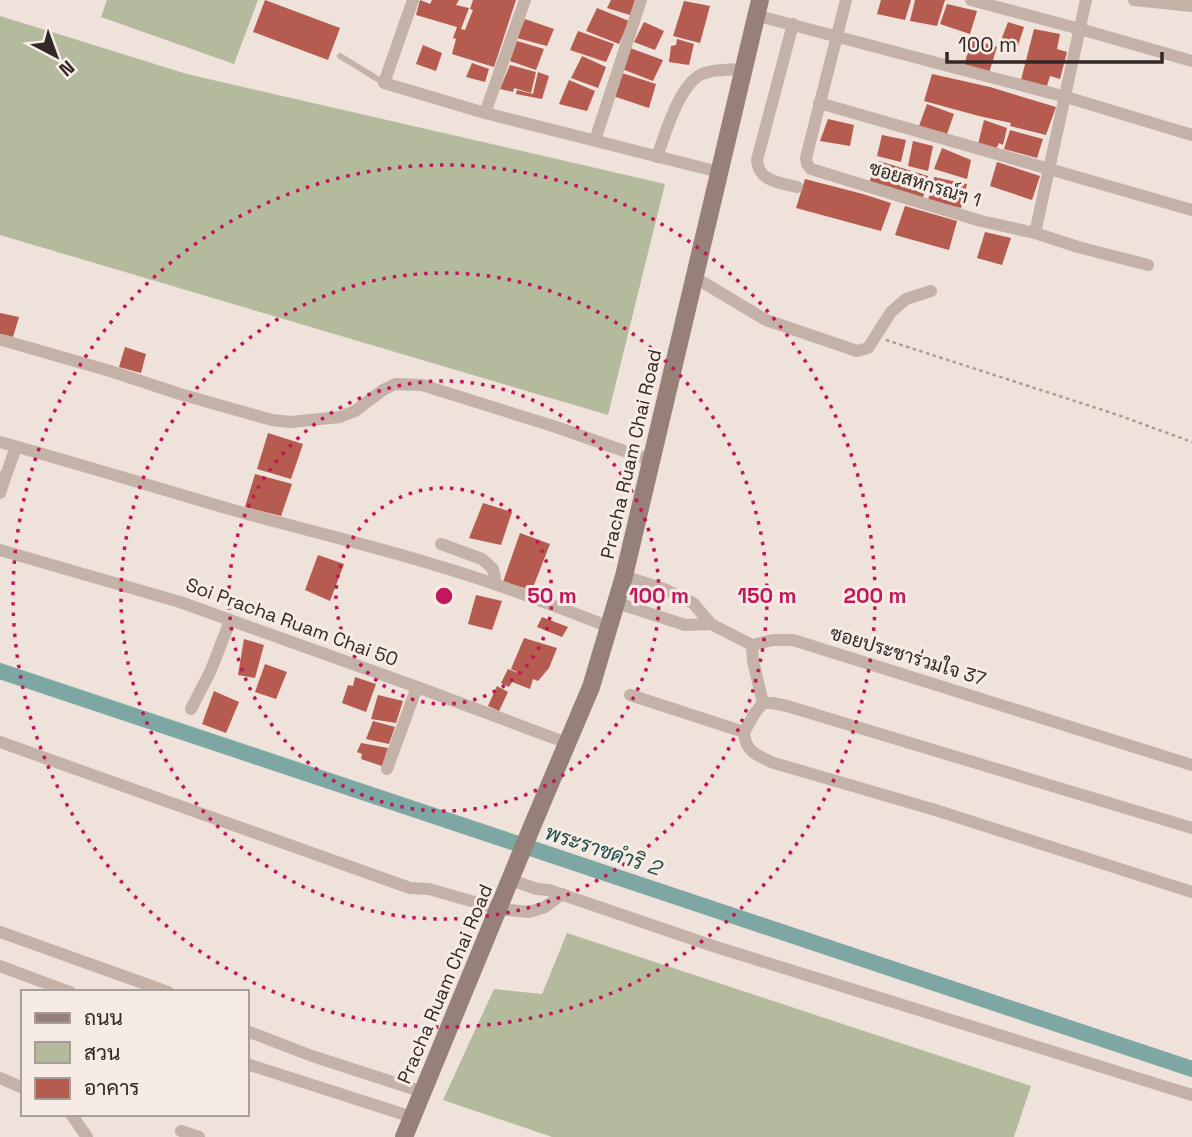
<svg xmlns="http://www.w3.org/2000/svg" width="1192" height="1137" viewBox="0 0 1192 1137" font-family="'Space Grotesk',Sarabun,sans-serif">
<style>
.green{fill:#b4ba9c}
.lines{fill:none;stroke-linecap:round;stroke-linejoin:round}
.canal{stroke:#7ca7a3;stroke-width:16}
.building{fill:#b65b4f}
.path{stroke:#af9b92;stroke-width:2.5;stroke-dasharray:3.5 3.5;stroke-linecap:butt}
.lane{stroke:#c4b1a8;stroke-width:6}
.street{stroke:#c4b1a8;stroke-width:12}
.secondary{stroke:#978079;stroke-width:18}
.ring{fill:none;stroke:#c2185b;stroke-width:3.5;stroke-dasharray:3.5 7}
.labels{text-anchor:middle;dominant-baseline:central;stroke-width:6;stroke-linejoin:round;paint-order:stroke}
.street-label{font-size:19px;fill:#322927;stroke:#f6ece5}
.water-label{font-size:21px;font-style:italic;fill:#224e4b;stroke:#f6ece5}
.centre{fill:#c2185b;stroke:#f6ece5;stroke-width:3.5}
.ring-label{font-size:21px;text-anchor:middle;font-weight:bold;fill:#c2185b;stroke:#f6ece5;stroke-width:6;stroke-linejoin:round;paint-order:stroke}
</style>
<rect width="100%" height="100%" fill="#eee2da"/>
<g class="green">
<polygon points="107,0 258,0 234,64 101,17"/>
<polygon points="0,16 187,74 665,184 608,415 0,235"/>
<polygon points="567,933 1031,1086 1014,1137 552,1137 443,1100 494,989 542,994"/>
</g>
<g class="lines">
<polyline class="canal" points="0,671 1192,1069"/>
</g>
<g class="building">
<polygon points="265,0 340,28 328,60 253,32"/>
<polygon points="420,0 430,4 432,0 459,0 456,5 469,8 461,29 465,30 473,10 470,9 473,0 516,0 494,67 452,54 456,39 453,38 457,27 416,15"/>
<polygon points="611,0 636,0 630,15 607,8"/>
<polygon points="881,0 911,0 905,20 877,14"/>
<polygon points="915,0 945,0 937,26 910,21"/>
<polygon points="684,1 710,6 700,43 673,36"/>
<polygon points="947,4 977,11 970,34 940,24"/>
<polygon points="597,8 629,21 619,44 586,31"/>
<polygon points="525,19 554,29 547,46 517,38"/>
<polygon points="644,22 664,31 655,50 634,42"/>
<polygon points="1008,22 1024,27 1017,49 1000,43"/>
<polygon points="1034,29 1060,34 1057,49 1067,52 1060,79 1050,76 1047,86 1021,80"/>
<polygon points="578,31 614,44 606,62 570,50"/>
<polygon points="677,39 694,44 689,65 669,62 671,46 676,45"/>
<polygon points="972,39 997,47 989,73 964,65"/>
<polygon points="517,41 544,49 536,70 510,61"/>
<polygon points="423,45 442,53 436,71 416,64"/>
<polygon points="630,48 663,60 653,81 622,69"/>
<polygon points="582,56 606,67 598,88 571,78"/>
<polygon points="472,63 489,69 485,82 466,77"/>
<polygon points="510,65 536,72 531,93 514,88 513,92 500,89"/>
<polygon points="538,72 549,76 542,99 516,94 517,90 533,94"/>
<polygon points="622,73 656,84 649,108 613,96"/>
<polygon points="932,74 990,87 1056,107 1046,135 1010,126 1011,123 979,116 924,101"/>
<polygon points="569,80 595,91 587,111 559,104"/>
<polygon points="927,104 954,114 947,134 919,126"/>
<polygon points="828,119 854,125 850,146 820,141"/>
<polygon points="984,120 1007,128 1003,145 999,143 996,149 978,144"/>
<polygon points="1010,130 1043,139 1037,158 1004,149"/>
<polygon points="882,135 906,140 901,162 877,156"/>
<polygon points="913,141 933,146 928,171 908,166"/>
<polygon points="942,148 971,160 967,179 934,169"/>
<polygon points="879,161 928,176 923,198 869,182"/>
<polygon points="997,162 1040,176 1032,200 990,186"/>
<polygon points="934,177 967,184 961,208 928,200"/>
<polygon points="805,179 863,194 891,203 881,231 796,208"/>
<polygon points="905,206 957,221 949,250 895,235"/>
<polygon points="985,232 1011,238 1002,265 977,258"/>
<polygon points="0,313 19,317 13,337 0,334"/>
<polygon points="125,347 146,354 141,373 119,367"/>
<polygon points="268,433 303,444 291,479 257,469"/>
<polygon points="255,474 292,484 281,516 245,507"/>
<polygon points="483,503 512,512 501,545 469,538"/>
<polygon points="520,533 550,544 532,590 503,582"/>
<polygon points="318,555 344,564 330,601 305,590"/>
<polygon points="476,595 502,601 492,630 468,624"/>
<polygon points="542,617 568,627 562,637 537,627"/>
<polygon points="524,638 557,648 549,668 538,681 533,679 530,689 512,682 509,687 501,683 508,669 521,674 511,669"/>
<polygon points="244,639 264,645 255,678 238,675"/>
<polygon points="265,664 287,672 276,699 255,692"/>
<polygon points="355,677 376,684 366,712 342,703 348,685 353,686"/>
<polygon points="497,686 508,692 499,711 488,706"/>
<polygon points="214,691 239,702 226,733 202,724"/>
<polygon points="378,695 403,701 396,723 371,719"/>
<polygon points="373,721 395,727 389,744 366,739"/>
<polygon points="361,743 388,748 382,766 361,759 362,754 357,752"/>
</g>
<g class="lines">
<polyline class="path" points="886,340 1118,415 1192,442"/>
<polyline class="lane" points="340,56 384,83"/>
<g class="street">
<polyline points="413,0 384,83 485,113 719,172"/>
<polyline points="846,0 806,158 807,164 811,169 981,221 1035,233 1078,247 1148,265"/>
<polyline points="971,0 1080,29 1192,61"/>
<polyline points="1134,0 1192,6"/>
<polyline points="755,15 1066,97 1192,135"/>
<path d="M793,24L757,160C758,181 780,183 797,187"/>
<polyline points="819,103 1192,210"/>
<polyline points="485,113 525,0"/>
<polyline points="595,140 641,0"/>
<path d="M657,157C665,135 680,80 705,73C716,69 731,70 743,69"/>
<polyline points="1035,233 1086,0"/>
<polyline points="694,277 766,320 857,351 868,348 891,312 906,299 931,291"/>
<polyline points="2,340 110,371 180,394 272,420 291,422 340,417 355,411 383,390 395,384 422,385 556,427 650,460"/>
<path d="M0,442C80,464 160,489 240,512C305,530 370,545 435,565C494,582 552,605 610,627"/>
<polyline points="0,477 5,478 16,447"/>
<polyline points="0,493 5,478"/>
<polyline points="441,544 482,559 493,569 496,584"/>
<polyline points="0,550 180,602 417,687 567,743"/>
<polyline points="624,576 664,589 693,603 711,624 752,645 773,640 793,640 1192,765"/>
<polyline points="617,603 685,625 711,624"/>
<polyline points="752,645 753,661 763,703 772,703 787,706 1192,828"/>
<polyline points="630,695 744,732 755,713 763,703"/>
<polyline points="191,709 211,670 230,621"/>
<path d="M744,732C745,752 758,756 774,763L932,809L1192,892"/>
<polyline points="0,742 410,888 429,889 499,909 529,912 545,907 562,894"/>
<polyline points="387,769 417,687"/>
<polyline points="511,880 537,889 549,890 713,946 1192,1095"/>
<polyline points="0,932 168,992"/>
<polyline points="0,966 70,992"/>
<polyline points="247,1031 312,1056 423,1092"/>
<polyline points="247,1064 412,1117"/>
<polyline points="0,1078 23,1088"/>
<polyline points="71,1114 87,1137"/>
<polyline points="181,1131 199,1137"/>
</g>
<polyline class="secondary" points="404,1137 533,824 591,687 624,576 760,0"/>
</g>
<g class="ring">
<circle cx="444" cy="596" r="108"/>
<circle cx="444" cy="596" r="215"/>
<circle cx="444" cy="596" r="323"/>
<circle cx="444" cy="596" r="431"/>
</g>
<g class="labels">
<g class="street-label">
<text transform="translate(925 184) rotate(17)">ซอยสหกรณ์ฯ 1</text>
<text transform="translate(631 454) rotate(-77)">Pracha Ruam Chai Road</text>
<text transform="translate(292 622) rotate(20)">Soi Pracha Ruam Chai 50</text>
<text transform="translate(908 656) rotate(17)">ซอยประชาร่วมใจ 37</text>
<text transform="translate(445 984) rotate(-67)">Pracha Ruam Chai Road</text>
</g>
<g class="water-label">
<text transform="translate(603 850) rotate(18)">พระราชดำริ 2</text>
</g>
</g>
<circle cx="444" cy="596" r="10" class="centre"/>
<g class="ring-label">
<text x="552" y="603">50 m</text>
<text x="659" y="603">100 m</text>
<text x="767" y="603">150 m</text>
<text x="875" y="603">200 m</text>
</g>
<rect x="21" y="990" width="228" height="126" fill="#f6ece5" stroke="#a89e99" stroke-width="2"/>
<rect x="35" y="1013" width="35" height="10" fill="#978079" stroke="#a89e99" stroke-width="2"/>
<text x="84" y="1025" font-size="21" fill="#322927">ถนน</text>
<rect x="35" y="1042" width="35" height="21" fill="#b4ba9c" stroke="#a89e99" stroke-width="2"/>
<text x="84" y="1060" font-size="21" fill="#322927">สวน</text>
<rect x="35" y="1078" width="35" height="21" fill="#b65b4f" stroke="#a89e99" stroke-width="2"/>
<text x="84" y="1095" font-size="21" fill="#322927">อาคาร</text>
<g transform="translate(56 56) rotate(139)" stroke="#f6ece5" stroke-width="5" paint-order="stroke">
<path d="M0-5L12 26L0 18L-12 26Z" fill="#322927"/>
<text y="-10" font-size="19" font-weight="bold" text-anchor="middle" fill="#322927">N</text>
</g>
<path d="M947 52v10h215v-10" fill="none" stroke="#322927" stroke-width="3.5"/>
<text x="958" y="52" font-size="21" fill="#322927" stroke="#f6ece5" stroke-width="5" paint-order="stroke">100 m</text>
</svg>
